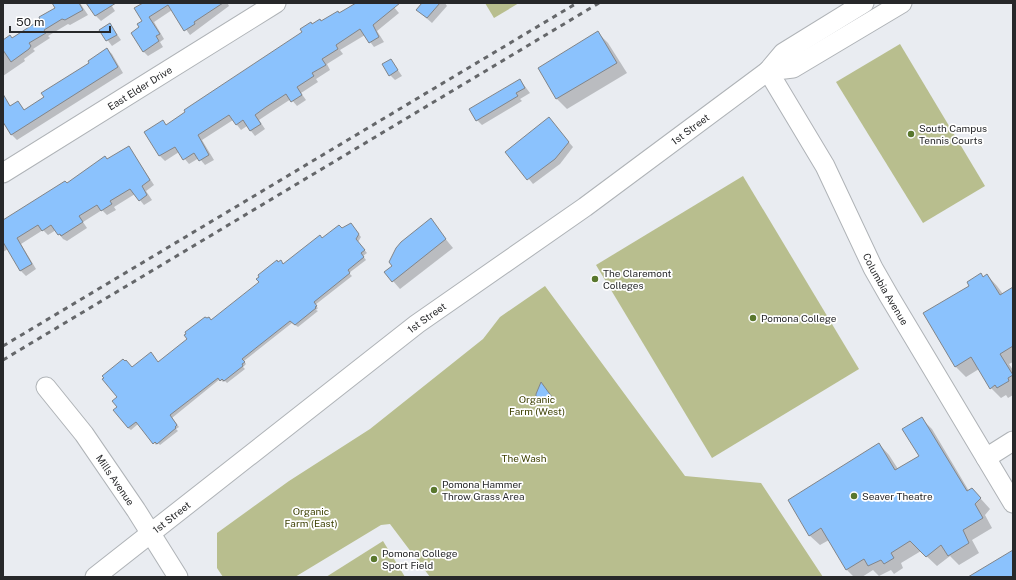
<svg xmlns="http://www.w3.org/2000/svg" width="1016" height="580" viewBox="0 0 1016 580" font-family="'Public Sans',sans-serif">
<style>
.green{fill:#b8be8e}
.shadow{fill:#0003}
.building{fill:#8bc2fd;stroke:#828589}
.lines{fill:none;stroke-linecap:round;stroke-linejoin:round}
.minor-casing{stroke:#afb3b7;stroke-width:21}
.minor{stroke:#fff;stroke-width:19}
.rail{stroke:#65676a;stroke-width:3;stroke-dasharray:5 5;stroke-linecap:butt}
.poi-dot{fill:#59772d;stroke:#fff;stroke-width:1.5}
.labels{text-anchor:middle;dominant-baseline:central;stroke-width:3.5;stroke-linejoin:round;paint-order:stroke}
.street-label{font-size:10px;fill:#27282a;stroke:#fff}
.poi-label{font-size:10px;fill:#27282a;stroke:#fff;text-anchor:start}
.park-label{font-size:10px;fill:#3d4002;stroke:#fff}
</style>
<rect width="100%" height="100%" fill="#e9ecf1"/>
<g class="green">
<polygon points="485,3 519,3 494,18"/>
<polygon points="900,44 985,186 923,223 836,82"/>
<polygon points="743,176 859,369 712,458 596,265"/>
<polygon points="545,286 685,476 761,483 823,577 430,577 390,524 381,525 295,577 223,577 217,568 217,533 289,481 370,429 483,339 500,317"/>
<polygon points="383,541 405,577 326,577"/>
</g>
<g class="shadow">
<polygon points="58,3 80,3 88,15 70,25 68,24 48,36 50,38 33,49 35,51 24,59 25,61 3,76 3,41 12,39 42,20 56,8"/>
<polygon points="92,3 110,3 115,11 101,21 96,16"/>
<polygon points="144,3 230,3 228,4 229,6 190,35 172,10 154,22 164,39 160,42 163,47 148,56 143,51 141,27 143,22"/>
<polygon points="358,3 395,3 392,5 399,13 377,31 384,42 374,47 365,35 340,50 343,54 327,64 330,70 316,79 318,82 301,93 306,100 297,106 291,99 271,112 259,120 265,129 255,136 247,126 241,130 233,120 202,140 214,160 205,165 199,158 189,164 179,152 165,161 160,156 145,132 163,122 167,126 313,25 340,14"/>
<polygon points="423,3 445,3 447,6 432,23 417,10"/>
<polygon points="110,24 121,40 112,46 100,30"/>
<polygon points="598,33 608,43 627,73 567,109 557,99 539,68"/>
<polygon points="107,49 112,54 123,73 17,140 12,135 3,120 3,109 18,102 25,111"/>
<polygon points="391,60 402,76 395,80 390,75"/>
<polygon points="520,80 530,93 520,99 522,101 482,125 477,120"/>
<polygon points="549,119 573,147 560,164 533,184 507,152"/>
<polygon points="129,147 154,185 146,191 152,200 144,205 135,194 114,207 116,210 107,215 102,210 83,222 87,228 67,241 63,239 56,230 48,235 43,230 21,244 36,269 26,276 21,271 8,249 3,252 3,221"/>
<polygon points="430,220 453,248 400,289 393,281 393,266"/>
<polygon points="353,227 361,237 358,242 367,253 363,256 366,260 349,273 352,276 315,305 318,308 316,310 318,311 298,327 292,323 244,361 246,364 243,367 245,369 227,383 225,381 223,382 220,379 172,418 179,427 176,429 178,431 160,445 158,443 156,445 138,424 131,430 128,428 115,410 118,407 118,398 132,368 158,363 260,283 281,261 284,265 323,239 342,229"/>
<polygon points="987,275 997,286 1003,294 1013,288 1013,362 1009,364 1013,370 1013,395 1008,398 1006,395 1001,398 991,388 979,369 966,377 956,367 924,314"/>
<polygon points="543,386 553,399 539,406 537,404"/>
<polygon points="922,419 932,429 969,491 972,489 990,509 985,515 992,528 972,540 979,553 959,565 950,556 937,566 921,551 901,563 903,568 894,574 891,570 879,576 873,570 862,577 854,577 847,570 829,540 820,545 809,535 879,444 889,455 898,469 920,456"/>
</g>
<g class="building">
<polygon points="52,3 79,3 83,10 65,20 62,19 44,30 46,33 29,43 31,46 29,49 11,62 3,50 3,40 10,35 12,38 40,20 39,17 55,8"/>
<polygon points="86,3 116,3 95,16"/>
<polygon points="143,3 223,3 194,22 195,24 184,31 168,5 149,17 160,34 156,36 159,41 143,52 131,33 139,27 137,24 142,21 134,8"/>
<polygon points="356,3 400,3 373,25 379,37 369,43 360,29 336,45 338,49 322,59 326,65 312,73 314,76 297,87 302,95 291,102 286,94 266,107 255,115 261,124 250,131 243,120 236,125 229,115 198,135 209,155 199,161 194,153 183,160 175,147 159,156 144,132 163,120 166,125 185,112 184,110 302,32 300,29 311,22 312,24 320,19 321,21 338,11 339,13"/>
<polygon points="422,3 440,3 427,18 416,10"/>
<polygon points="110,23 117,35 106,41 99,30"/>
<polygon points="598,31 617,63 556,99 538,68"/>
<polygon points="107,48 118,67 11,135 3,122 3,94 10,106 18,101 24,110 44,97 41,93 89,63 88,61"/>
<polygon points="391,59 398,70 389,76 382,64"/>
<polygon points="520,79 525,88 516,93 518,96 476,121 469,109"/>
<polygon points="549,117 569,142 555,159 527,180 505,152"/>
<polygon points="129,146 150,180 142,186 147,195 139,201 130,189 110,201 112,204 101,211 97,205 79,216 83,222 61,236 60,234 58,235 51,225 42,231 38,225 17,238 32,264 20,271 3,242 3,220 65,181 67,183 105,156 107,159"/>
<polygon points="431,218 446,239 392,282 384,272 392,266 389,262 396,248 401,242"/>
<polygon points="351,223 359,234 356,239 365,250 361,253 364,257 348,270 350,273 314,302 317,306 315,307 316,308 295,325 290,321 242,359 245,362 242,364 243,366 224,381 222,379 220,381 218,378 170,415 177,425 175,427 176,428 157,444 155,442 153,444 136,422 128,428 113,410 117,407 112,401 117,397 102,379 104,378 102,376 123,359 125,361 126,360 132,367 151,352 158,362 187,339 184,335 186,334 185,332 205,317 207,318 209,317 211,320 259,282 256,279 259,277 258,275 277,260 278,262 281,260 283,264 320,235 322,238 339,225 342,228"/>
<polygon points="981,273 983,277 987,274 1000,295 1013,287 1013,346 1000,354 1013,375 1008,378 1009,381 997,388 995,385 990,389 971,357 955,367 923,313 969,286 967,282"/>
<polygon points="541,382 552,397 536,404 536,394"/>
<polygon points="922,417 967,491 972,488 981,498 975,504 983,518 963,530 969,543 948,556 941,545 926,557 910,541 891,553 894,558 884,564 881,560 868,566 864,559 846,570 821,528 809,536 788,500 879,443 895,470 919,456 902,429"/>
<polygon points="1013,550 1013,577 968,577"/>
</g>
<g class="lines">
<defs>
<g id="minor">
<path id="s1" d="M768,71L825,166L873,268L889,296L1013,503"/>
<polyline points="768,71 793,68 902,3"/>
<path id="s2" d="M3,173L276,3"/>
<path id="s3" d="M46,387L84,434L136,510L178,577"/>
<polyline points="986,458 1013,441"/>
<path id="s4" d="M95,577L417,324L585,207L768,71L783,53L864,3"/>
</g>
</defs>
<use href="#minor" class="minor-casing"/>
<use href="#minor" class="minor"/>
<g class="rail">
<polyline points="3,346 577,3"/>
<polyline points="3,360 599,3"/>
</g>
</g>
<g class="poi-dot">
<circle cx="911" cy="134" r="4"/>
<circle cx="595" cy="279" r="4"/>
<circle cx="753" cy="318" r="4"/>
<circle cx="434" cy="490" r="4"/>
<circle cx="854" cy="496" r="4"/>
<circle cx="374" cy="559" r="4"/>
</g>
<g class="labels">
<g class="street-label">
<text stroke="none"><textPath href="#s2" startOffset="161">East Elder Drive</textPath></text>
<text stroke="none"><textPath href="#s4" startOffset="745">1st Street</textPath></text>
<text stroke="none"><textPath href="#s1" startOffset="248">Columbia Avenue</textPath></text>
<text stroke="none"><textPath href="#s4" startOffset="421">1st Street</textPath></text>
<text stroke="none"><textPath href="#s3" startOffset="116">Mills Avenue</textPath></text>
<text stroke="none"><textPath href="#s4" startOffset="97">1st Street</textPath></text>
</g>
<g class="poi-label">
<text x="919" y="128">South Campus<tspan x="919" dy="12">Tennis Courts</tspan></text>
<text x="603" y="273">The Claremont<tspan x="603" dy="12">Colleges</tspan></text>
<text x="761" y="318">Pomona College</text>
<text x="442" y="484">Pomona Hammer<tspan x="442" dy="12">Throw Grass Area</tspan></text>
<text x="862" y="496">Seaver Theatre</text>
<text x="382" y="553">Pomona College<tspan x="382" dy="12">Sport Field</tspan></text>
</g>
<g class="park-label">
<text x="537" y="399">Organic<tspan x="537" dy="12">Farm (West)</tspan></text>
<text x="524" y="458">The Wash</text>
<text x="311" y="511">Organic<tspan x="311" dy="12">Farm (East)</tspan></text>
</g>
</g>
<rect width="1016" height="580" fill="none" stroke="#27282a" stroke-width="8"/>
<path d="M10 26v6h100v-6" fill="none" stroke="#27282a" stroke-width="2"/>
<text x="16" y="26" font-size="12" fill="#27282a" stroke="#ffffff" stroke-width="3" paint-order="stroke">50 m</text>
</svg>
